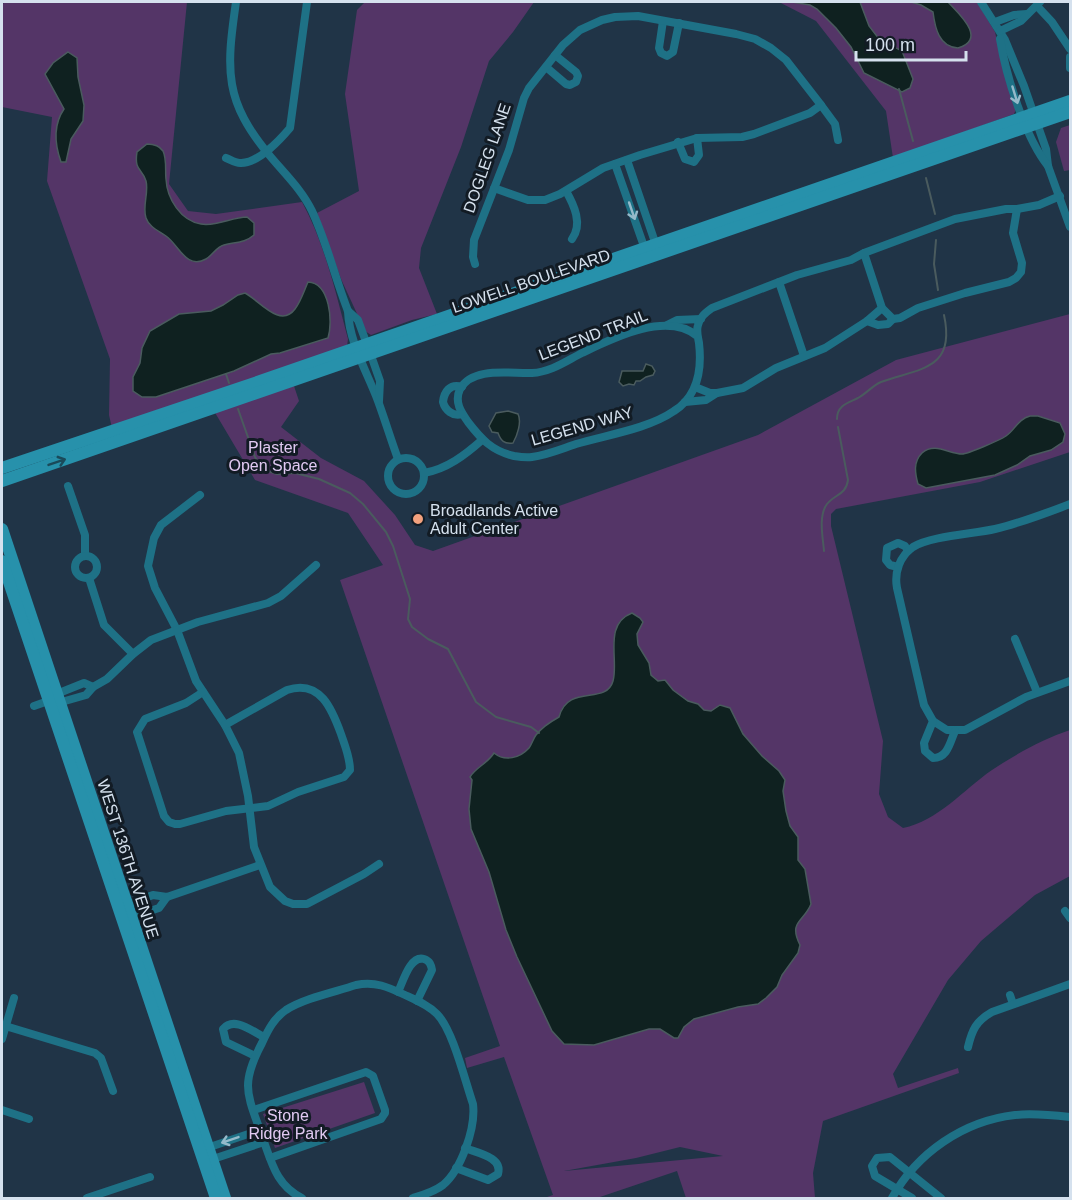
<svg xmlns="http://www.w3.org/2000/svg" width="1072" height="1200" viewBox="0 0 1072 1200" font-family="Arial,sans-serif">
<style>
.green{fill:#543567;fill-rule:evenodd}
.water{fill:#0f2120;stroke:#4a5b5e;stroke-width:1.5}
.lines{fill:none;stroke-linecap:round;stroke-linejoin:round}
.stream{stroke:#4a5b5e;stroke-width:2}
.street{stroke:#1e7186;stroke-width:8}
.secondary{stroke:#2791ab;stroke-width:12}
.oneway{stroke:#95baca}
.oneway2{stroke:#1a4a5a}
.poi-dot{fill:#f2a17e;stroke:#121b24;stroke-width:2}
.labels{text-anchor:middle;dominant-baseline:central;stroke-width:6;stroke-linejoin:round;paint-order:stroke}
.street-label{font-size:16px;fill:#d5e1ee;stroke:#121b24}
.park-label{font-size:16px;fill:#e1c9f2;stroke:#121b24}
.poi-label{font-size:16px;fill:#d5e1ee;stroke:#121b24;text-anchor:start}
</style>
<rect width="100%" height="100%" fill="#203447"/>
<g class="green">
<path d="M4,2H187L169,184L188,211L216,214L302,202C325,244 336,294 348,339L347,346L112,428L109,415L110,359L47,181L52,117L2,107V6Z"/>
<polygon points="365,2 534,2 513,32 489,61 461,147 421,248 419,268 437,314 412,320 371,335 365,331 341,279 317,213 359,191 345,94 357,10"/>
<polygon points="779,2 977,2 995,32 1007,84 1016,109 1014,114 893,158 886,111 816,21"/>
<polygon points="1070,125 1070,170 1064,171 1056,142 1061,128"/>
<path d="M1070,314V452L980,482L836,509L831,514V526L883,741L879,794L888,817L903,828C938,821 963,790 992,770C1016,754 1043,739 1070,730V876L1035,895L981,941L948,980L893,1074L898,1088L958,1068L959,1073L823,1121L813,1173L815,1198H686L677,1171L597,1198H544L553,1195L504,1057L467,1068L465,1058L500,1046L340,580L383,565L348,513L255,480L214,411L294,386L299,401L281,427L321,458L364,481L395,515L415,545L433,551L758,435L896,360ZM680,1147L723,1156L564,1171L636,1158Z"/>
<polygon points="364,1082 375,1113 275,1148 263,1114"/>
</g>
<g class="water">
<polygon points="792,2 860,2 869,26 879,39 902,51 913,79 910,88 902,92 864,73 851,47 836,28 817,9 810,5"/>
<path d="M911,2H948C958,13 988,39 958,48C939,47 935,28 933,12L921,5Z"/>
<path d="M68,52L77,58L78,77L84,105L83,121L71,139L66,162H61C55,145 53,125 64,109L45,74L53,63Z"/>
<path d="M147,144C153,144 159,145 163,151C167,159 165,171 166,179C167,199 181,221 201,224C216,227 232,217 247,217L254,223V235C245,243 235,242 224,245C216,247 213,255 206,259C186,270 179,245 166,236C159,231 149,227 146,218C142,206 149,193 146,181C142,168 134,171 137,152Z"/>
<path d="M308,282C330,283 333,322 328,338L280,353L271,354L234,371L156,397H142L133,391V377L140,363L142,348L150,331L179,314L211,311L223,305L238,295L245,293C259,300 280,329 295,309C301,301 304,291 308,282Z"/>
<polygon points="646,364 652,366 655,371 653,375 646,377 640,381 636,381 634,385 629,384 623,386 619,382 622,371 643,371"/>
<path d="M508,411L518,414C522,422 517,436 513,443C504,444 501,441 498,433L492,432L489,426L496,413Z"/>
<path d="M1030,416H1038L1060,423L1065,434L1063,442L1051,450L1030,456L1017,465L995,475L926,488L918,484C915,473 913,462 922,453C935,442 949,454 962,454C968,454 1000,440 1006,436C1015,430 1018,419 1030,416Z"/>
<path d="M632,613L640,618L643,622L637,634L638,645L649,663L651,675L658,681L665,680L673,690L688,701L698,704L704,710L711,711L720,705L730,708L743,734L762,756L779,771L785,780L783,791L786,811L790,826L798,837V860L805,869L811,904C804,922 788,921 800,945L798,953L782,975L777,987L766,998L758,1004L738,1007L694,1019L684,1027L678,1038H674L660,1029H649L594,1045L564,1044L552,1031L517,957L506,930L489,872L471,829L469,809L472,780L470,777C476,767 487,764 494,753C505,762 520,758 529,748C532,744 533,739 536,735C542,727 550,722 559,717C568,683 606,706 613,681C619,660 603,624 632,613Z"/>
</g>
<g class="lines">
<g class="stream">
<polyline points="899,89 913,141"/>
<polyline points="926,178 935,214"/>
<polyline points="936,240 934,264 938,290"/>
<polyline points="226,374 229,383"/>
<polyline points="238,409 255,457 261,466 268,471 277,474 295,473 319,479 350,493 363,504 386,532 393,546 410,599 408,619 412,627 428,639 448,649 476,702 496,717 531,727 539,733"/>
<path d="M837,419C837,405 848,403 858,398C867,393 872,386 881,382C920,368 956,370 944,315"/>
<path d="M824,551C823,538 818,516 827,504C835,494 846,495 848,480L838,427"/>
</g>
<g class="street">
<path d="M236,2C226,71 224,101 270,156C285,174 302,190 312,211C327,243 335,278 348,311C349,342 367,372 378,401C385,420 391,440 398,459"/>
<polyline points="981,2 1005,40 1024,86 1046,149 1048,166 1070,227"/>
<polyline points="1037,6 1052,22 1070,49"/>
<polyline points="663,21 659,48 661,53 667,56 673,52 679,23"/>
<polyline points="995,22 1014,15 1027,14"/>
<polyline points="1000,31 1021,21 1040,2"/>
<path d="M1000,39C1006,76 1025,137 1048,166"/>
<polyline points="1070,57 1070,68"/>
<polyline points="546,67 566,84 570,85 576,82 578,76 576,72 555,55"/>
<polyline points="678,142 685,159 694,162 699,155 697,138"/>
<path d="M226,158C231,160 235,163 240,163C257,164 279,141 290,128L307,2"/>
<polyline points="627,160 657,248"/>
<polyline points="615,164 646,252"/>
<polyline points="494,188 528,200 545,200 560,194 603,168 640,155 697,138 742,137 754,134 810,113 821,105"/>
<path d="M566,191C574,205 583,224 572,239"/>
<polyline points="864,253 882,308 893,319 900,318 918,308 965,293 1009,282 1016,278 1021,272 1022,263 1013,233 1017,209"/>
<polyline points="475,264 473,257 474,240 509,150 524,98 529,88 563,45 580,30 602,20 615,17 638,16 736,34 755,39 771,48 786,60 821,105 835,124 838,140"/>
<polyline points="779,282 804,356"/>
<polyline points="348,311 358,320 373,361 380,381 379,401"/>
<polyline points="867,321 878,325 888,324 893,319"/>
<polyline points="667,325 677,320 701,319"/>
<path d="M697,336C667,311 613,338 582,353C566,361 551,372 532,373C511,374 473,366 460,389C454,402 461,412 468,422C481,439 492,451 514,456C520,457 526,458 532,457C547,455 561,449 576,444C606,435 648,429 674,411C698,396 702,369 699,343C698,337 696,331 698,325C700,317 705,313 712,308L797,275L851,260L864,253L955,219L1006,209H1017L1039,205L1060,196"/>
<polyline points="717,393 743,388 776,368 825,348 867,321 882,308"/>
<polyline points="685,402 706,400 717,393 710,393 695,387"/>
<path d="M462,414C453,417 445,410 443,402C444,392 450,383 462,387"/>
<circle cx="406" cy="476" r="18"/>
<path d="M424,473C447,469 465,455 482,440"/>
<polyline points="68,486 85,535 85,556"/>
<polyline points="200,495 161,525 154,538 148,566 155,588 177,630 196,681 225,725 239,753 248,796 254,847 270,887 285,901 293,904 307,904 364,874 379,864"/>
<circle cx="86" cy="567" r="11"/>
<polyline points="898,567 890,565 886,560 887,548 898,543 905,546 908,551"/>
<polyline points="89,578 104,625 133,654"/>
<polyline points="1015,639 1037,692"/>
<path d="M203,692L186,703L145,719L137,732L164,816L169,822L175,824H180L226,811L268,806L298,792L344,777L350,770C350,757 345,746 341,734C332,709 320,679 287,690L225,725"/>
<polyline points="54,695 84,683 93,687"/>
<polyline points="58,703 86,695 93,687 107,679 133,654 151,640 198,622 268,603 281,596 316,565"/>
<polyline points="34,706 48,701"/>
<polyline points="933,721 947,730 965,730 1026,697 1070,681"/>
<path d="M955,731C950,742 948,758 933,758L925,751L924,743L933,721L924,705L897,588C894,572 900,556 913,547C931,536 973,534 995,529C1021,523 1046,513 1070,504"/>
<polyline points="124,906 153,895 167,897 260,865"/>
<polyline points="1065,911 1070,918"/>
<polyline points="128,918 159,908 167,897"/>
<path d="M398,992C403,982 410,955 424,959C430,961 431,965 432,970L417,1001"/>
<polyline points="1010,995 1013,1004"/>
<polyline points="2,1025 95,1053 101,1058 113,1091"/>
<polyline points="2,1039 14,998"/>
<path d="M968,1047C972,1030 976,1021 992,1012L1070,984"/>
<path d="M255,1056L226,1042L223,1029C234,1016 252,1031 264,1037"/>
<polyline points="2,1110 29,1119"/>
<polyline points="254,1110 366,1072 373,1076 385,1110 385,1113 381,1119 270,1158"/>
<polyline points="204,1149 260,1130"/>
<polyline points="210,1160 264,1142"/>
<path d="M456,1168L488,1180L498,1174C503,1157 477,1153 465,1148"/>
<polyline points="87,1198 150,1177"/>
<path d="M302,1198C277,1186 272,1164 263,1139C248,1095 239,1086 262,1043C268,1030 274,1018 286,1010C305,998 335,992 356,985C375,981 388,987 405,995C416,1000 428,1005 437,1014C453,1030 465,1081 473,1104C476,1128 461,1170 443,1185C434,1192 423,1195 413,1198"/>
<path d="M892,1198C917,1153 963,1121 1015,1115C1033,1113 1052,1115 1070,1117"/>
<polyline points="912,1198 875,1176 872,1166 877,1158 890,1157 941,1198"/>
</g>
<g class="secondary">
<polyline points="2,468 243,387 1070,101"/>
<polyline points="2,481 1070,112"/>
<polyline points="2,529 225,1198"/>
<polyline points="2,561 216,1198"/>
</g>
</g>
<defs><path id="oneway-shaft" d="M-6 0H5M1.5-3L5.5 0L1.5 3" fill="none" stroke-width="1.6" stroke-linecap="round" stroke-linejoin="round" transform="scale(1.5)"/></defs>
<g class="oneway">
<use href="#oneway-shaft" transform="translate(1015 95) rotate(73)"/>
<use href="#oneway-shaft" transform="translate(632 211) rotate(71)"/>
<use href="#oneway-shaft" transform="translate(230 1140) rotate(161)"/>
</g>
<use class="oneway2" href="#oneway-shaft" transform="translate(57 462) rotate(-19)"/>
<circle class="poi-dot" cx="418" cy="519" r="6"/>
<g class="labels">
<g class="street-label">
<text transform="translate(487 158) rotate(-71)">DOGLEG LANE</text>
<text transform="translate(531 281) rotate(-19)">LOWELL BOULEVARD</text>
<text transform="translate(593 335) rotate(-21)">LEGEND TRAIL</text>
<text transform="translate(582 426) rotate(-16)">LEGEND WAY</text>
<text transform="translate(128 859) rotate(72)">WEST 136TH AVENUE</text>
</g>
<g class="park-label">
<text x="273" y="447">Plaster<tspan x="273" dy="18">Open Space</tspan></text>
<text x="288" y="1115">Stone<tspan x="288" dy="18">Ridge Park</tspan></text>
</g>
<g class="poi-label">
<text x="430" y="510">Broadlands Active<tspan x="430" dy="18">Adult Center</tspan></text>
</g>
</g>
<rect width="1072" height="1200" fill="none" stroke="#d5e1ee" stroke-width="6"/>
<path d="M856 51v9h110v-9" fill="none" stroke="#d5e1ee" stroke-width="3"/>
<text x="865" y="51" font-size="18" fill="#d5e1ee" stroke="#121b24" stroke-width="4.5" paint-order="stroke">100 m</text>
</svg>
